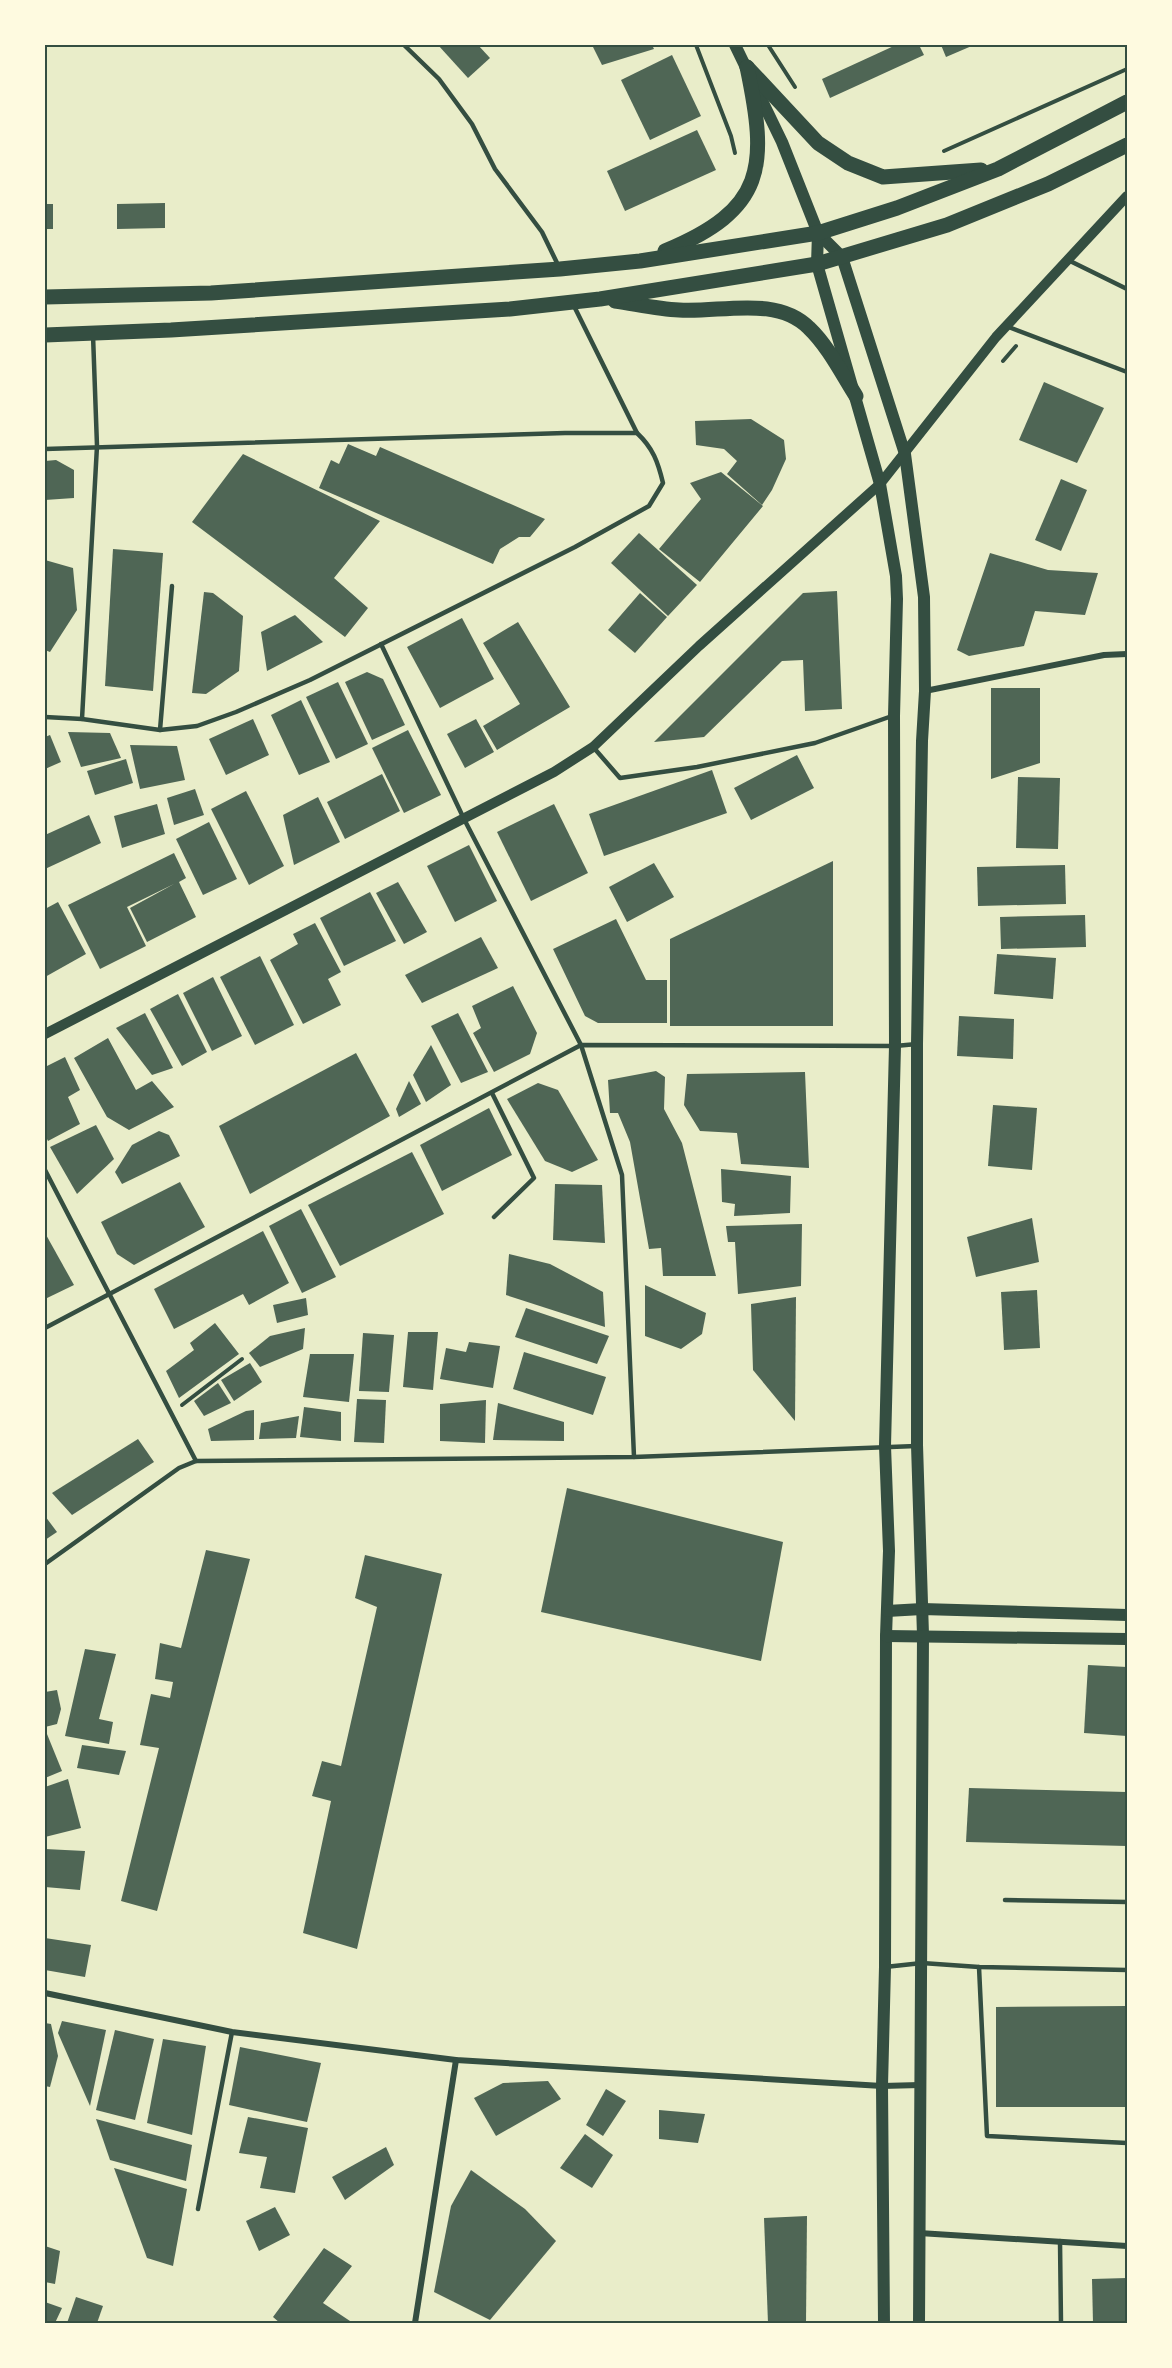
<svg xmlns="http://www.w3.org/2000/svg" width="1172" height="2368" viewBox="0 0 1172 2368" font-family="Rubik,sans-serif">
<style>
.building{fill:#4f6655}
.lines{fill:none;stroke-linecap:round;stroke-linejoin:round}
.path{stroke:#344e41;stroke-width:4}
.service{stroke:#344e41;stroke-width:4.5}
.minor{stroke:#344e41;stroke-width:6}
.tertiary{stroke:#344e41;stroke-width:10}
.secondary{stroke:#344e41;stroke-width:12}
.primary{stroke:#344e41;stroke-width:15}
.neatline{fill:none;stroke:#344e41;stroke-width:2}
</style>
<rect width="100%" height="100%" fill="#e9edc9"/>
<g class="building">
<polygon points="438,45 478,45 490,58 468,78"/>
<polygon points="592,45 652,45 654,49 602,65"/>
<polygon points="896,45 919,45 924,55 830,98 822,79"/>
<polygon points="941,45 974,45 946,57"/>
<polygon points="672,55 701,116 650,140 621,80"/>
<polygon points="697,130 716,170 625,211 607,171"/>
<polygon points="165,203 165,228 117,229 117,204"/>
<rect x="45" y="204" width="8" height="25"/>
<polygon points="1044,382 1104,408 1077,463 1019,440"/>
<polygon points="751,419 784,440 786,459 772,490 762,505 727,474 737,461 724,449 696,445 695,421"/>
<polygon points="348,444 376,456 380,447 545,519 530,537 519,537 500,549 493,564 319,488 331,460 339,464"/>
<polygon points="243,454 380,521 334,578 368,608 345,637 192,522"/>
<polygon points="56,460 74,470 74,498 45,500 45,461"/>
<polygon points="721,472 763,506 700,582 659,549 701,499 690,483"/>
<polygon points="1061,479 1087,490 1061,551 1035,540"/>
<polygon points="639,533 697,585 668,616 611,563"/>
<polygon points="113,549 163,553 153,691 105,686"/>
<polygon points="990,553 1048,570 1098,573 1085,615 1035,611 1024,646 969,656 957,650"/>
<polygon points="45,560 73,568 77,610 50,652 45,650"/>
<polygon points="837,591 842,709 805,711 803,660 782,661 704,737 654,742 803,593"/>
<polygon points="204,592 213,593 243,616 239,671 206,694 192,693"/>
<polygon points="640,593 667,617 635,653 608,630"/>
<polygon points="295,615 323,642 267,671 261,632"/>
<polygon points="462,618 494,679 440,708 407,647"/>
<polygon points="518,622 570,707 497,750 483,726 520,704 483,643"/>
<polygon points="367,672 383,679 405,725 372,740 345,682"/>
<polygon points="338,682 368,744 336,759 306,697"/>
<polygon points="991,688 1040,688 1040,763 991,779"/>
<polygon points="301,700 330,762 299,775 271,715"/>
<polygon points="253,719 269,755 226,775 209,739"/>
<polygon points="476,719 494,752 465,768 447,734"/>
<polygon points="408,730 441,795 404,813 372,748"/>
<polygon points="68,732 110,733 121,758 81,767"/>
<polygon points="50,735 61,762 45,769 45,737"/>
<polygon points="130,745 177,746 185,780 140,789"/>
<polygon points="797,755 814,788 751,820 734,788"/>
<polygon points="126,759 133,783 95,795 87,771"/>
<polygon points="712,770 727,813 604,856 589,814"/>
<polygon points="382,774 400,811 345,839 327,802"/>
<polygon points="1018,777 1060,778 1058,849 1016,848"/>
<polygon points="195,789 204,815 174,825 167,798"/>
<polygon points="246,791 284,866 249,885 211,809"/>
<polygon points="318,797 340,842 294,865 283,815"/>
<polygon points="157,804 165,834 122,848 114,816"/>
<polygon points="554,804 588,873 531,901 497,832"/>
<polygon points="89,815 101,843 45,869 45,835"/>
<polygon points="209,822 237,879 203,895 176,839"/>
<polygon points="469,845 497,901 455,922 427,866"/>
<polygon points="174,853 186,878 179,882 196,917 147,942 130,908 174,884 127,907 146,946 100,969 68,905"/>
<polygon points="833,861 833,1026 670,1026 670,939"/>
<polygon points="654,863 674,897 627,922 609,887"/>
<polygon points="1065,865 1066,904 978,906 977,867"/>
<polygon points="398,882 427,932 404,944 376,893"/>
<polygon points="370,892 396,941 344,966 320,918"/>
<polygon points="58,902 86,954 45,977 45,909"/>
<polygon points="1085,915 1086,947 1001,949 1000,917"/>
<polygon points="616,919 646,980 667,980 667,1023 598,1023 585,1016 553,949"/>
<polygon points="315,923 341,972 328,979 341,1005 303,1024 270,960 298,944 293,934"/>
<polygon points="481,937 498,968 422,1003 405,975"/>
<polygon points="997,954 1056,958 1053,999 994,994"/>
<polygon points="260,956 294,1025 255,1045 220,977"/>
<polygon points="213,977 242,1036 212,1051 183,993"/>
<polygon points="513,986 537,1033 530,1054 494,1072 473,1033 481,1028 472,1006"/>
<polygon points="178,994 207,1052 182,1066 150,1009"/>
<polygon points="145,1013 173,1068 152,1075 116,1028"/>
<polygon points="458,1013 488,1072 461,1083 431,1026"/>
<polygon points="959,1016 1014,1019 1013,1059 957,1056"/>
<polygon points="108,1038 136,1090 152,1081 174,1107 129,1130 107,1117 74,1058"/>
<polygon points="431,1045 451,1085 426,1102 413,1075"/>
<polygon points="356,1053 390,1116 250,1194 219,1126"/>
<polygon points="65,1057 80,1090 68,1097 80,1124 48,1141 45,1135 45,1067"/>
<polygon points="656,1071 665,1077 664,1109 682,1143 716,1276 663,1276 661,1248 649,1249 630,1142 618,1113 610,1113 608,1080"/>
<polygon points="805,1072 809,1168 741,1164 737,1133 700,1131 684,1105 687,1074"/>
<polygon points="409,1081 421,1104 399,1117 396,1109"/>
<polygon points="538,1083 558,1090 598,1160 572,1172 545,1161 507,1099"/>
<polygon points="993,1105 1037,1108 1032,1170 988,1166"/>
<polygon points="489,1108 512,1155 442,1191 420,1145"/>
<polygon points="96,1125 114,1159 77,1194 50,1147"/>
<polygon points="159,1131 169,1135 180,1156 122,1184 115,1172 132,1145"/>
<polygon points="412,1152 444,1214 340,1266 308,1205"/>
<polygon points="721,1169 791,1176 790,1213 734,1216 735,1204 722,1202"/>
<polygon points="180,1182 205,1227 134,1265 117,1254 101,1222"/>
<polygon points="555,1184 602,1185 605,1243 553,1240"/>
<polygon points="301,1209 336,1277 302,1293 269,1226"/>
<polygon points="1032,1218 1039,1262 976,1277 967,1237"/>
<polygon points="802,1224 801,1286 738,1294 735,1242 728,1242 726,1226"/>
<polygon points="263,1231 289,1283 249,1305 243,1294 174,1329 154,1289"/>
<polygon points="45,1233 74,1285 45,1299"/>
<polygon points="509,1254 550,1264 603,1292 605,1327 506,1295"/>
<polygon points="645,1285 706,1313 702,1334 681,1349 645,1336"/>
<polygon points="1037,1290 1040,1348 1004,1350 1001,1292"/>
<polygon points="796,1297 795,1421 753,1370 751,1304"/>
<polygon points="306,1298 308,1315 277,1323 273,1305"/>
<polygon points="526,1308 609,1336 597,1364 515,1337"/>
<polygon points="215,1323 239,1354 179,1398 166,1371 194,1350 190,1343"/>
<polygon points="305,1328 303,1349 260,1367 249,1353 270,1336"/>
<polygon points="408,1332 438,1332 433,1390 403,1387"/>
<polygon points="363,1333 394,1335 389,1392 359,1391"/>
<polygon points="469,1342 500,1346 493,1388 440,1379 446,1348 466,1352"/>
<polygon points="524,1352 606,1377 593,1415 513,1389"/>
<polygon points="310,1354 354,1354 349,1402 303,1397"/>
<polygon points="250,1363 262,1382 234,1401 221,1380"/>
<polygon points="218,1383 231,1403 204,1416 194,1401"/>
<polygon points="357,1399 386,1400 384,1443 354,1442"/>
<polygon points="486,1400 485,1443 440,1441 440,1404"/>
<polygon points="498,1403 564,1422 564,1441 493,1440"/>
<polygon points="304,1407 341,1412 341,1441 300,1437"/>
<polygon points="254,1410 254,1440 211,1441 208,1429 246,1411"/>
<polygon points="299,1416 296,1438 259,1439 261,1423"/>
<polygon points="138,1439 154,1462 72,1515 52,1493"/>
<polygon points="567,1488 783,1542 761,1661 541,1612"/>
<polygon points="45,1516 57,1532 45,1540"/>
<polygon points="206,1550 250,1559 157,1911 121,1901 159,1748 140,1745 151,1694 170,1698 173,1682 155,1679 160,1643 181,1648"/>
<polygon points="365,1555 442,1574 357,1949 303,1933 331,1801 312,1796 322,1761 341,1766 377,1607 355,1598"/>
<polygon points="85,1649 116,1654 99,1719 113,1722 109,1744 65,1736"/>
<polygon points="1088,1665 1127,1667 1127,1736 1084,1733"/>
<polygon points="57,1690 61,1709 57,1724 45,1727 45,1692"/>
<polygon points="45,1734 47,1734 62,1771 45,1778"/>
<polygon points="82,1745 126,1751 119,1775 77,1768"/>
<polygon points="68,1779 81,1828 45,1837 45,1787"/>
<polygon points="969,1788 1127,1792 1127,1846 966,1842"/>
<polygon points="45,1849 85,1851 80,1890 45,1887"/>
<polygon points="45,1938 91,1945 85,1977 45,1970"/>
<polygon points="1127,2006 1127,2107 996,2107 996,2007"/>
<polygon points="62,2021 106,2030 90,2106 58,2033"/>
<polygon points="45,2023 51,2024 58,2056 50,2087 45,2086"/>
<polygon points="115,2030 154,2039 135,2120 96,2110"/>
<polygon points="163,2039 206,2046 192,2135 147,2123"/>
<polygon points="240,2047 321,2063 307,2122 229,2105"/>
<polygon points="548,2081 561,2099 496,2136 474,2098 503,2083"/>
<polygon points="606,2089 626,2101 603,2136 586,2125"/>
<polygon points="659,2110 705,2114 698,2143 659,2139"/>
<polygon points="248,2117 308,2128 295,2193 260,2188 267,2157 239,2153"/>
<polygon points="96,2119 192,2145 186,2181 110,2160"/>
<polygon points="585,2134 613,2155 592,2188 560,2168"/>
<polygon points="386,2147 394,2165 345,2200 332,2177"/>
<polygon points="114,2168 187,2189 173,2266 147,2258"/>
<polygon points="471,2170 525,2209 556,2241 490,2320 434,2292 451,2206"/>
<polygon points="275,2207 290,2235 259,2251 246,2221"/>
<polygon points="807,2216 806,2323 768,2323 764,2218"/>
<polygon points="45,2246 60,2251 55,2284 45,2282"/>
<polygon points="324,2248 352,2266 323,2303 353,2323 280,2323 273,2317"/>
<polygon points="1127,2278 1127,2323 1093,2323 1092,2279"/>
<polygon points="76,2297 103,2306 97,2323 67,2323"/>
<polygon points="45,2302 62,2308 55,2323 45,2323"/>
</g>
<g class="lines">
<g class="path">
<polyline points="696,45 731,136 735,153"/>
<polyline points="768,45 795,87"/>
<polyline points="944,151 1127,69"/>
<polyline points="1003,361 1016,346"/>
<polyline points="182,1405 242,1359"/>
</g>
<g class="service">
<polyline points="404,45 439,79 472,124 495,169 542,232 559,267"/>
<polyline points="1068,260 1127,289"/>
<polyline points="573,304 637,433"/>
<polyline points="1006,326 1127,372"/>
<path d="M45,449L565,433H637C653,448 658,462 663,483L649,506L575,547L310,680L236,712L197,726L160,730L82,719L45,717"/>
<polyline points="381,644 464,819 581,1045 622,1175 634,1457"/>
<polyline points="82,719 97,446 93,335"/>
<polyline points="160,730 172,586"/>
<polyline points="594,748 620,778 697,767 815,743 892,716"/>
<polyline points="492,1093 534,1178 494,1217"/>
<polyline points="45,1170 196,1461"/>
<polyline points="45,1328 581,1045 895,1046 917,1044"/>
<polyline points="45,1564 179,1468 196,1461 634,1457 916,1446"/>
<polyline points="1005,1900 1127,1902"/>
<polyline points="885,1967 922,1963 979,1967 1127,1970"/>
<polyline points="979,1967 987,2136 1127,2143"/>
<polyline points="198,2209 232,2032"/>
<polyline points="1060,2241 1061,2323"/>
</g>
<g class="minor">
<polyline points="925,691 1104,655 1127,654"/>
<polyline points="45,1993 232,2032 456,2060 882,2086 920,2085"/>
<polyline points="919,2233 1127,2246"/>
<polyline points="415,2323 456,2060"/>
</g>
<polyline class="tertiary" points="45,1034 554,772 593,747 699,646 880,484 996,337 1127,196"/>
<g class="secondary">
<polyline points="735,45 782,142 818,233 817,264 880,484 896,576 897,599 894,716 895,1046 885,1446 889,1551 886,1636 885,1967 882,2086 884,2323"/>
<polyline points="818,233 842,257 905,454 924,597 925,691 922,741 917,1044 917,1445 923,1635 919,2323"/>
<polyline points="887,1611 922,1609 1127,1615"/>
<polyline points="886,1636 1127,1639"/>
</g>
<g class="primary">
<polyline points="747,67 818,143 848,163 883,177 981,170"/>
<path d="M665,251C766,209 768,167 747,67"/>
<polyline points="45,297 211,293 560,269 640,261 818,233 897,208 998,169 1127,102"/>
<path d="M615,301C636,304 658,309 679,310C720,313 776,295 809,328C828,346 842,374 856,396"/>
<polyline points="45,335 171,330 510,309 600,299 817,264 947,225 1048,184 1127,145"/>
</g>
</g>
<rect width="1172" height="2368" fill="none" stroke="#fefae0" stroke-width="93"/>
<rect x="46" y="46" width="1080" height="2276" class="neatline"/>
</svg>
